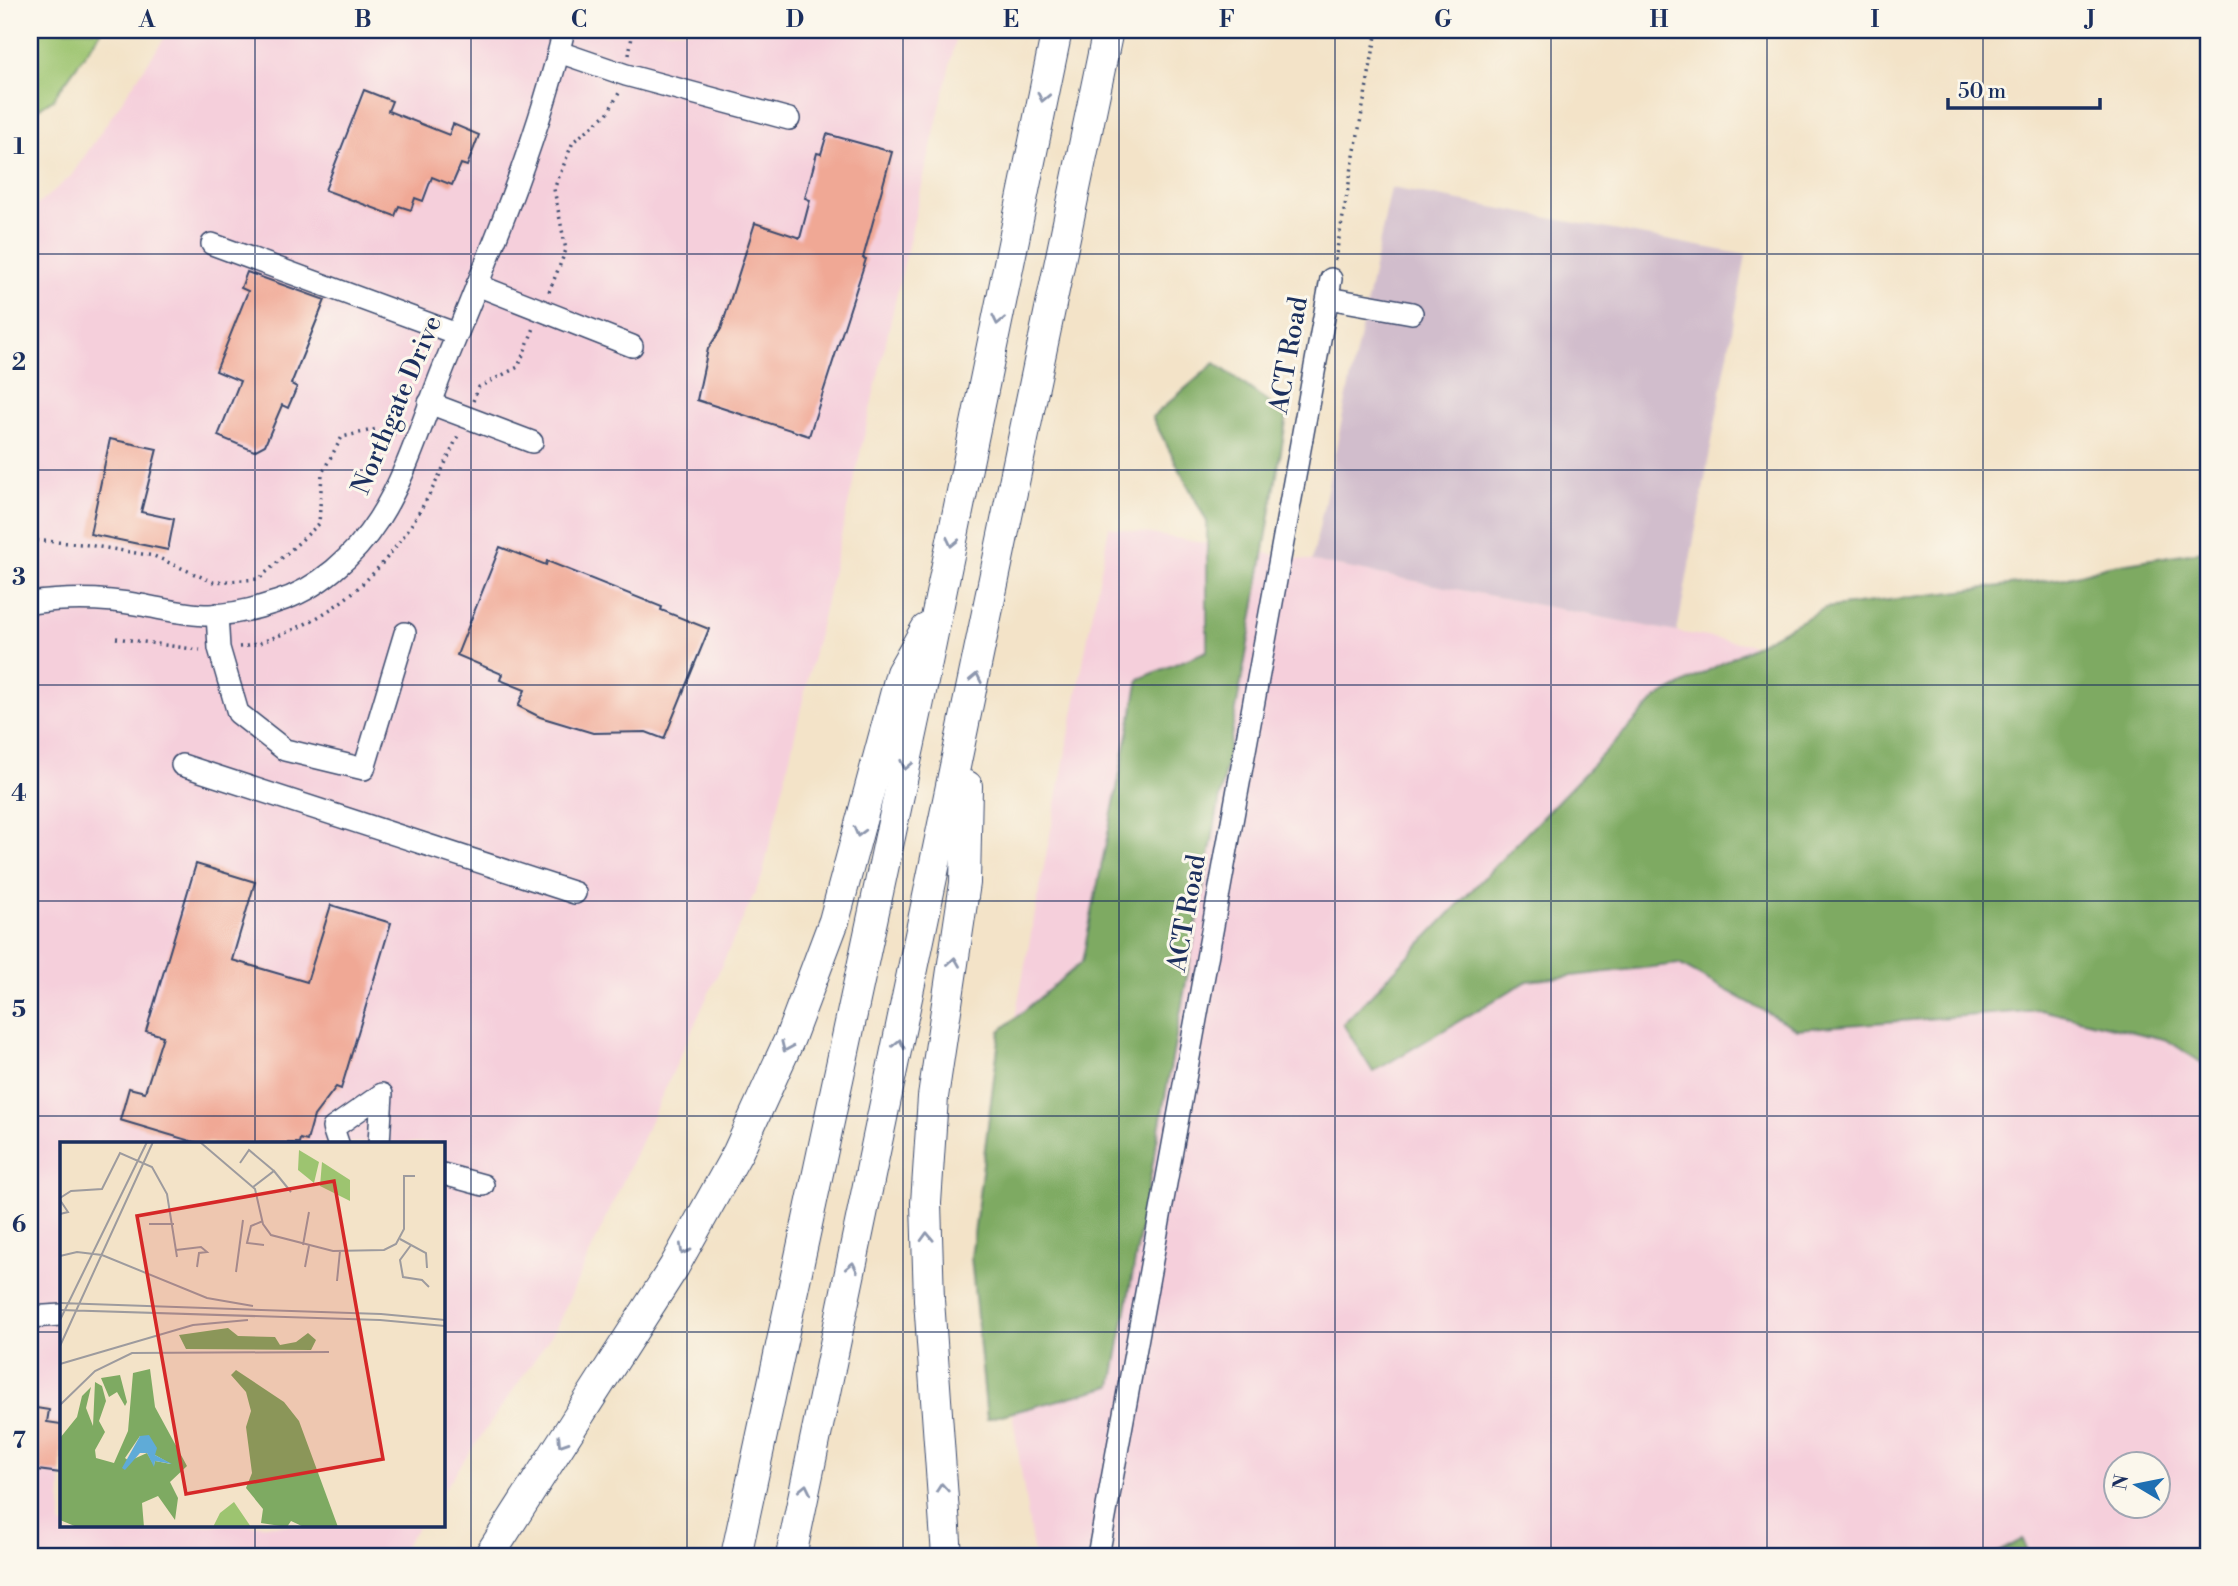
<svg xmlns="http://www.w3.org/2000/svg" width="2238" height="1586" viewBox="0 0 2238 1586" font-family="'Libre Bodoni',serif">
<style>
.built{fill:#f5cfdb;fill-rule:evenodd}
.industrial{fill:#d1bdcc}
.green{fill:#9dc470;stroke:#5c7a67;stroke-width:2}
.forest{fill:#7eaa62;stroke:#4c6c60;stroke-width:2}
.building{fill:#f0a895}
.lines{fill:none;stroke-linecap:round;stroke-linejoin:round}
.minor-casing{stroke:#3b4a6e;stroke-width:24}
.highway-casing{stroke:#3b4a6e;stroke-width:32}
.path{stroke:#3b4a6e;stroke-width:3.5;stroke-dasharray:2 5;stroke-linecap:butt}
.minor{stroke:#fff;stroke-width:21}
.highway{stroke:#fff;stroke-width:30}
.oneway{stroke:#8d97ae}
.grid{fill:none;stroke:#1b2f5e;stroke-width:2;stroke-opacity:0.55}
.labels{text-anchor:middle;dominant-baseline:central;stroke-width:6;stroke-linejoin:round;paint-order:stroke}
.street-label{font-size:26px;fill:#1b2f5e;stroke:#fbf7ec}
.inset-road{fill:none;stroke:#9d9b9e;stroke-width:2}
.view{fill:#d62828;fill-opacity:0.15;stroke:#d62828;stroke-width:3.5}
.inset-edge{fill:none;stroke:#1b2f5e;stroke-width:3.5}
.neatline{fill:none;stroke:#1b2f5e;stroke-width:2.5}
.grid-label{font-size:23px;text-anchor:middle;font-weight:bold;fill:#1b2f5e}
</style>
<rect width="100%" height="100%" fill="#fbf7ec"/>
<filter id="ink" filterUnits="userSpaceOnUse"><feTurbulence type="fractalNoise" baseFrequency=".0143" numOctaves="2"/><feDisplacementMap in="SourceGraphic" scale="14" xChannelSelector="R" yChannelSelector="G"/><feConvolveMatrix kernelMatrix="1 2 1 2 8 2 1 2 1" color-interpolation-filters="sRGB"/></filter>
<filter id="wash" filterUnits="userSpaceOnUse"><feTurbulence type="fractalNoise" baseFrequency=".00686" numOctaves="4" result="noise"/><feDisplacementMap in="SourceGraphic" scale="28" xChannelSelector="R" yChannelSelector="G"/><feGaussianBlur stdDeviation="1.57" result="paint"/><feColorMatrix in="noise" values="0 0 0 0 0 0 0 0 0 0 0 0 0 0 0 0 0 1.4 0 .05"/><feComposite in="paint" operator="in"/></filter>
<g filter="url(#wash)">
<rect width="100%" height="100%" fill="#f3e3c8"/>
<g class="built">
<polygon points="170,30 958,30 762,877 555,1330 443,1491 443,1143 61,1143 61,1525 419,1525 397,1556 30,1556 30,211 71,176"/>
<path d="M1109,527L1312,561L1677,632L2208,720V1556H1034L980,1200ZM2116,1464H2158V1506H2116Z"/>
</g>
<polygon class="industrial" points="1391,188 1746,255 1677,632 1312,561"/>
<polygon class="green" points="30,30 102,30 53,99 30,114"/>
<g class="forest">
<polygon points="1215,363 1287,416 1247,650 1112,1386 987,1419 971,1257 1000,1031 1082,962 1139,679 1207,651 1207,522 1152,417"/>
<polygon points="2208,550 2208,1067 2167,1040 2041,1010 1797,1029 1679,964 1527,981 1373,1072 1343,1024 1657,698 1825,608 2065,578 2108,566"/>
<polygon points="2023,1539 2030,1556 1991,1556"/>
</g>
<g id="blocks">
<g class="building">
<polygon points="364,90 392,101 388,111 449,135 453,124 479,135 467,166 461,164 452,185 432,177 423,201 415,198 411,210 399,206 395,216 325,190"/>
<polygon points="827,134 892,152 863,258 866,259 809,436 697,400 708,349 721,329 755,223 800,238 810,200 805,198 817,153 821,154"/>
<polygon points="247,272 325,300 291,384 297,387 288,408 282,405 265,445 254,451 218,436 240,381 216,371 248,291 241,288"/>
<polygon points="110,439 157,449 141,512 174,519 168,550 90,534"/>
<polygon points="500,547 546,565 547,561 662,607 661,610 709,629 664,739 646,732 593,733 540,717 518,706 525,690 500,680 502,674 457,655"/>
<polygon points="196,864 255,882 232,960 307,982 331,905 391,923 341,1089 336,1087 314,1116 307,1141 300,1139 299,1143 197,1143 120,1120 129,1088 145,1092 163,1036 146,1031"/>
<polygon points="30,1407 49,1410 47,1422 61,1424 61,1473 30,1469"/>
</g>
</g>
</g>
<g filter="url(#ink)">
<use href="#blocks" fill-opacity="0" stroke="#3b4a6e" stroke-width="2"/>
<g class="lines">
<defs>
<g id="minor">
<polyline points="559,52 626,75 789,119"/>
<polyline points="212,244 457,334"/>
<polyline points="477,285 632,346"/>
<polyline points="1328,298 1412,313"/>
<polyline points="429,403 532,442"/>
<path d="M30,603C67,598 103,598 141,605C164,609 185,615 209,615C232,615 255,609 276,602C317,590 355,556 378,520C407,475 423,419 443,369C488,258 536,147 564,30"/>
<polyline points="217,614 219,648 238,713 285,750 364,769 405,633"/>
<polyline points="182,765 575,893"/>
<polyline points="338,1143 333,1128 382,1094 379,1143"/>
<polyline points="443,1174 483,1185"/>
<polyline points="30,1317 61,1315"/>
<polyline points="1098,1556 1331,279"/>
</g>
<g id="highway">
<polyline points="489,1556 674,1267 738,1152 790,1038 834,921 901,673 926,629"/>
<polyline points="736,1556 919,701 1057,30"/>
<polyline points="791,1556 1108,30"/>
<polyline points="947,1556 929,1300 926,1203 933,1097 965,883 967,786"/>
</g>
</defs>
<use href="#minor" class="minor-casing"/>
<use href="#highway" class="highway-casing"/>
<g class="path">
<polyline points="629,55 633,30"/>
<polyline points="1335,260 1377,30"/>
<polyline points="549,292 566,250 554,189 573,142 607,114 619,93"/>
<polyline points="473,401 479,387 518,367 534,328"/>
<polyline points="30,540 82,544 154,556 213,582 259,579 319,524 322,473 342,437 377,429 399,436"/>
<polyline points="116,638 200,650"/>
<path d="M239,647C254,646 267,640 280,635C373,600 421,521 459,433"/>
</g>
<use href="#minor" class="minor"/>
<use href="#highway" class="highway"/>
</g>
<defs><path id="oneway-chevron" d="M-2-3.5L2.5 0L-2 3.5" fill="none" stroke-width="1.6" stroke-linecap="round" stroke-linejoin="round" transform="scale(1.75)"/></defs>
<g class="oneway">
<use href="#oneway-chevron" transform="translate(1043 97) rotate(102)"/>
<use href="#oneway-chevron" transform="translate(998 320) rotate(102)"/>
<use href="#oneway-chevron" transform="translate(952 542) rotate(102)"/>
<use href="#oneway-chevron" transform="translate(976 678) rotate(-78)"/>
<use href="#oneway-chevron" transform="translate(906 765) rotate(102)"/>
<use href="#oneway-chevron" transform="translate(859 832) rotate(105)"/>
<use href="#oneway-chevron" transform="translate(954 962) rotate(-82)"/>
<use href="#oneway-chevron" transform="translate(899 1044) rotate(-78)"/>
<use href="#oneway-chevron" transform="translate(786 1047) rotate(114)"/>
<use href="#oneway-chevron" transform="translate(927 1237) rotate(-92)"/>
<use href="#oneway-chevron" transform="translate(684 1250) rotate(119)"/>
<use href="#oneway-chevron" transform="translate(852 1267) rotate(-78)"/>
<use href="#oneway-chevron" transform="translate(562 1442) rotate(123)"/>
<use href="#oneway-chevron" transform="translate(942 1488) rotate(-94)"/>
<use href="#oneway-chevron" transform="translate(805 1489) rotate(-78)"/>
</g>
</g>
<path class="grid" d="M255,30V1143M471,30V1556M687,30V1556M903,30V1556M1119,30V1556M1335,30V1556M1551,30V1556M1767,30V1556M1983,30V1556M30,254H2208M30,470H2208M30,685H2208M30,901H2208M30,1116H2208M30,1332H61M443,1332H2208M255,1525V1556"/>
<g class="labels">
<g class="street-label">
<text transform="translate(1289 355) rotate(-80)">ACT Road</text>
<text transform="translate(397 405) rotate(-67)">Northgate Drive</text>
<text transform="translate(1187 913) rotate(-80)">ACT Road</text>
</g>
</g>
<g transform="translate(60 1142)">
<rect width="385" height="385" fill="#f3e3c8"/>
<path d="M239,8L259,20L254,41L238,28ZM262,20L290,38V59L260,44ZM174,360L191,385H153L160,371Z" fill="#9dc470"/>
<path d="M168,186L178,194L215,195L220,203L236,200L248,191L256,198L251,208L126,207L119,193ZM90,227L95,265L127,324L110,340L118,356L115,378L98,354L82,361L84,385H17L0,378V296L17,275L22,254L31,245L26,266L33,284L35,240L42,244L46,259L39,279L45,290L35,308L36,316L54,321L68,289L73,231ZM80,294L95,313L111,322L95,319L94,323L87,311L69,319L65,316ZM176,228L224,260L239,279L278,385H244L231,379L227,385L201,381L203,367L186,346L192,331L186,285L191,269L186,250L171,233ZM60,233L67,260L65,264L57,250L49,255L41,236Z" fill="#7eaa62" fill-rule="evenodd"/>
<path d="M89,293L97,306L95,313L112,322L95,319L94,325L87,311H80L65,328L62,326L80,294Z" fill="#5fabd7"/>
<path class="inset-road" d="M140,0L195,47L203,82L211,93L273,109L324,108L336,102L344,87V34H355M180,21L189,8L214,29M193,45L214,29L231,50M0,56L11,49L42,47L60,11L92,25L107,52L117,115M0,58L8,70L0,72M203,79L191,84L187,101L204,103M89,82H114M340,97L366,111L367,126M243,103L249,70M351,103L340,118L343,135L362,138L369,145M116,108L141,105L147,110L139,111L137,125M0,114L17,110L42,113L147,156L193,164M245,125L249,104M176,130L183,78M277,139L280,109M0,161L321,172L385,178M0,168L320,178L385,184M0,178L87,0M0,204L93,0M0,222L133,183L188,178M0,263L35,229L72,211L269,210"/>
<path class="view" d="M274,39L323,317L126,352L77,74Z"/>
<rect width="385" height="385" class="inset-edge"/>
</g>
<rect width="2238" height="1586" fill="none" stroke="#fbf7ec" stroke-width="77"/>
<g transform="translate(2137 1485) rotate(280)"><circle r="33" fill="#fbf7ec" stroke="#a1a7b3" stroke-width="2"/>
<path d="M0-5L12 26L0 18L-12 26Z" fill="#1f6fb2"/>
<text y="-10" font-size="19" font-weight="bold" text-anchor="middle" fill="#1b2f5e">N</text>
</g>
<path d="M1948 98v10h152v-10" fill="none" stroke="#1b2f5e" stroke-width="3.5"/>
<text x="1958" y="98" font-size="21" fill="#1b2f5e" stroke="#fbf7ec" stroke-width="5" paint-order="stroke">50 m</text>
<rect x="38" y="38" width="2162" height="1510" class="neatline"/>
<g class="grid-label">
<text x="147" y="27">A</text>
<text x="363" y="27">B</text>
<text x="579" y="27">C</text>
<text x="795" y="27">D</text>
<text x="1011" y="27">E</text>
<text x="1227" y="27">F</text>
<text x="1443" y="27">G</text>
<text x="1659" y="27">H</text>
<text x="1875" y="27">I</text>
<text x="2091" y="27">J</text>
<text x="19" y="154">1</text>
<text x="19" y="370">2</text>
<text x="19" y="585">3</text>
<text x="19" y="801">4</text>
<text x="19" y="1017">5</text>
<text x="19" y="1232">6</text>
<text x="19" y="1448">7</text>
</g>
</svg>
